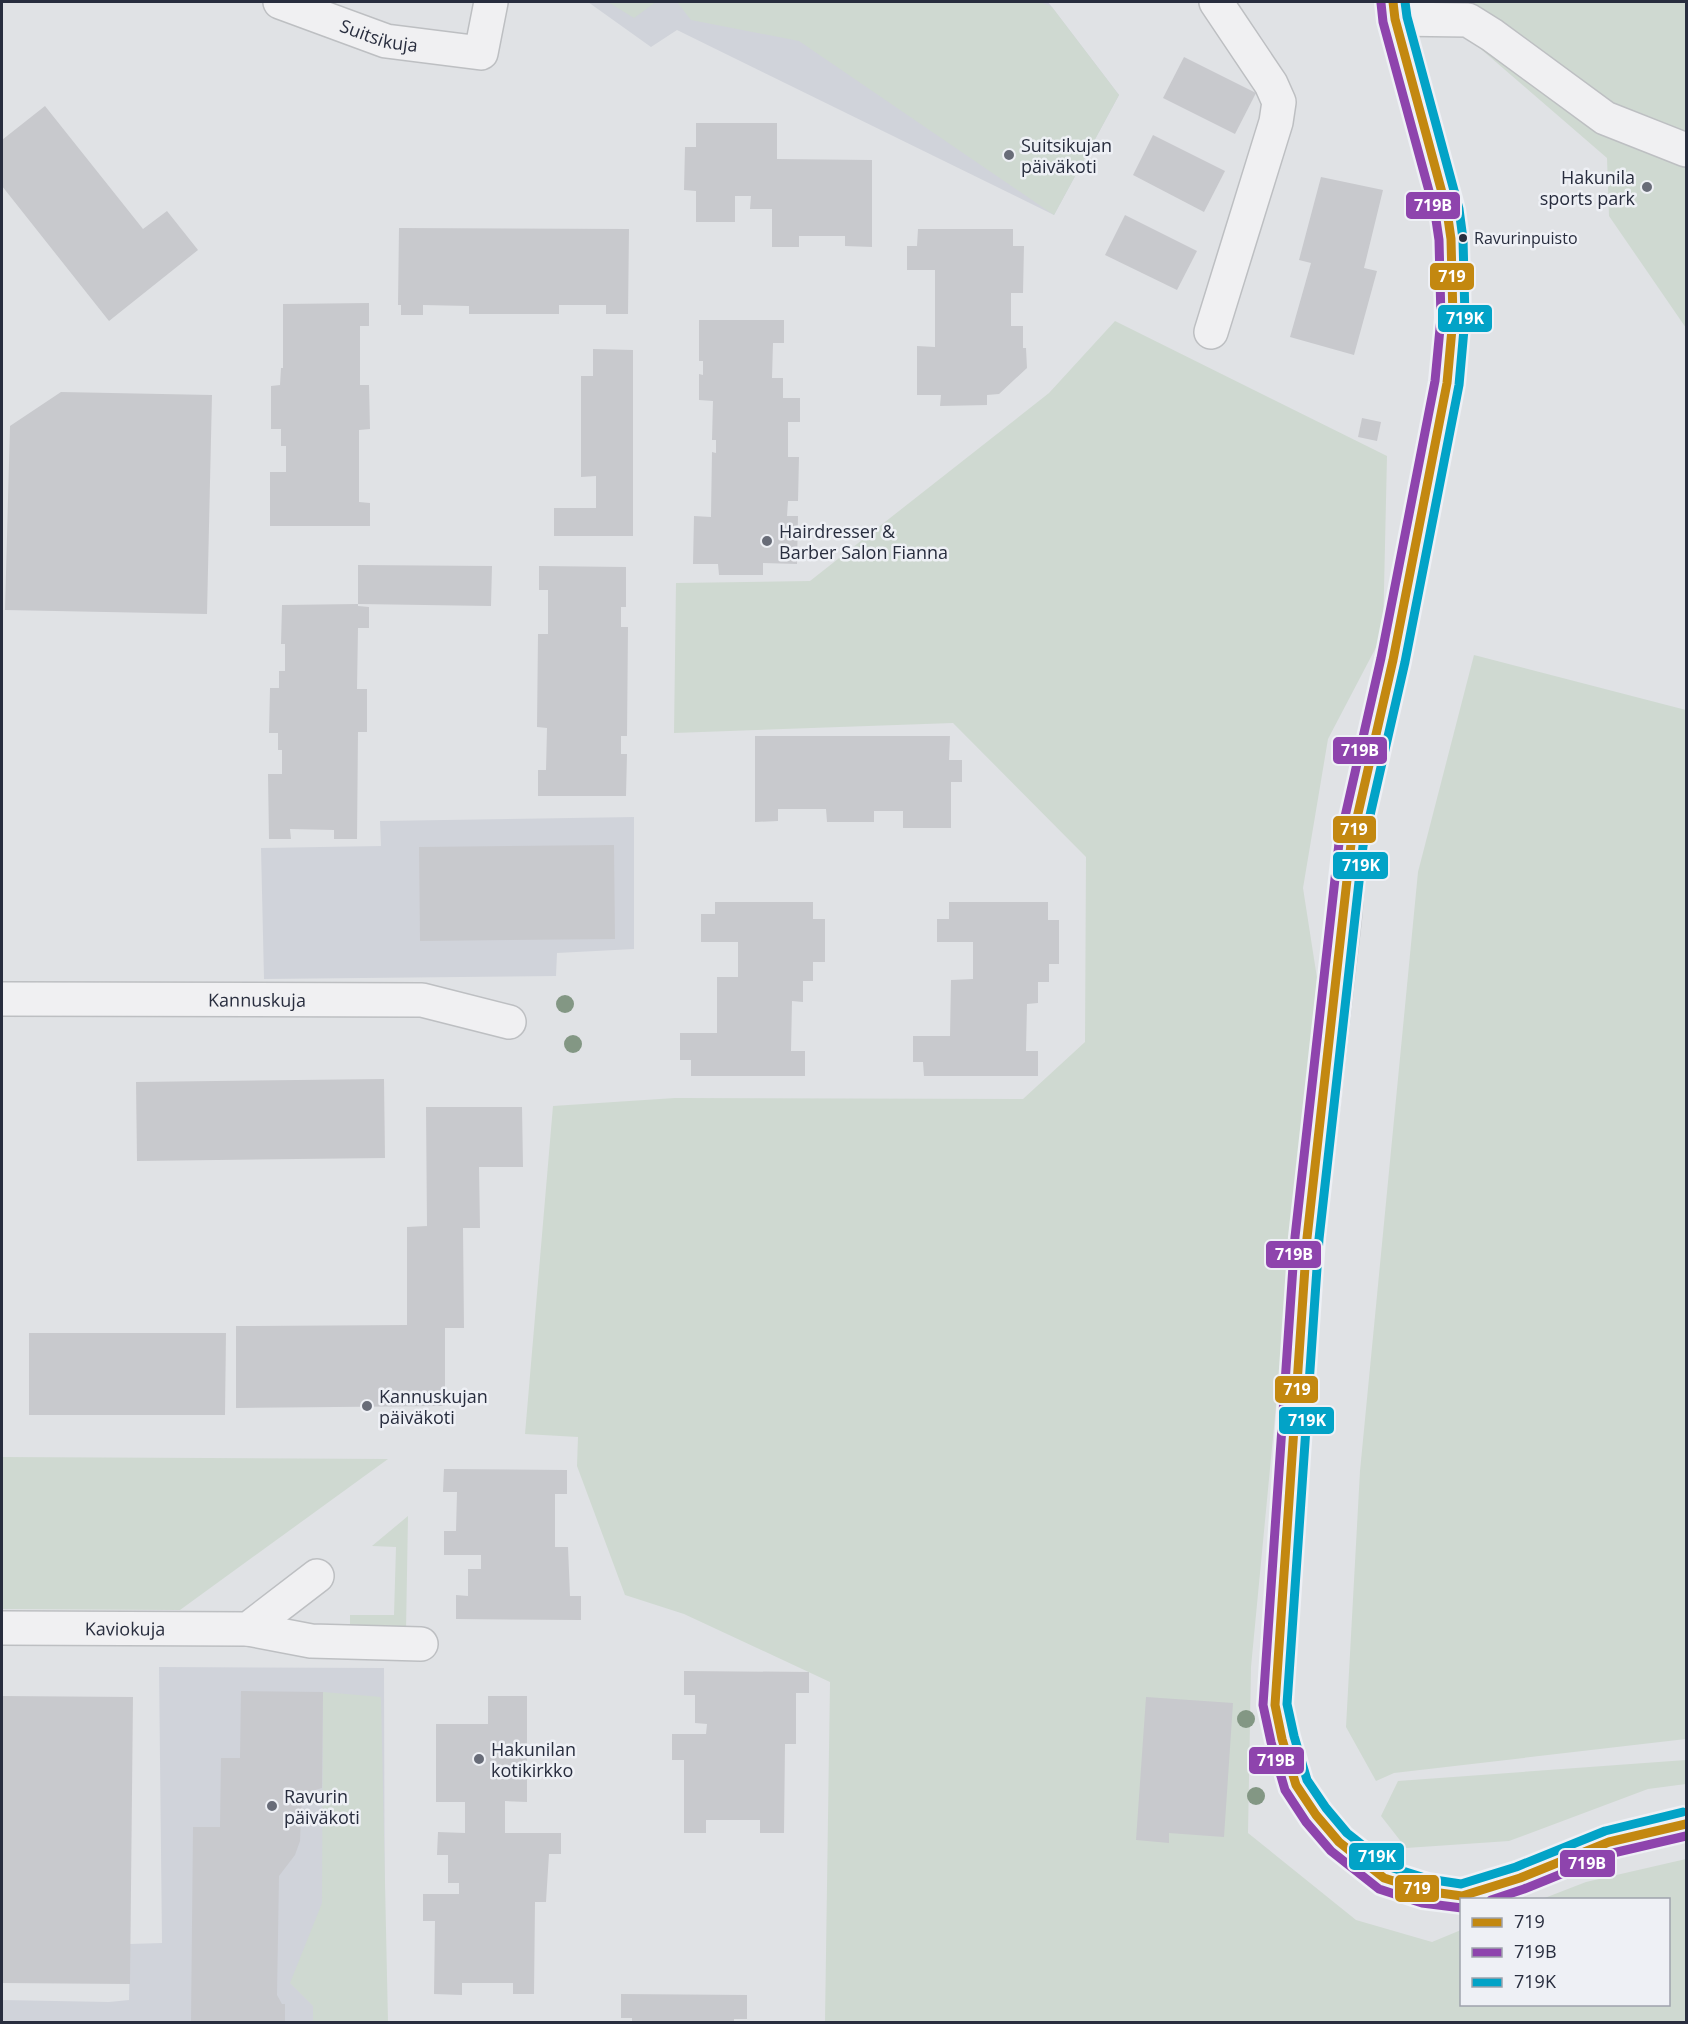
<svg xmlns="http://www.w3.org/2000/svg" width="1688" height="2024" viewBox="0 0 1688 2024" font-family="'Open Sans',sans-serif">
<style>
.built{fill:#d0d3da}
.green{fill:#cfd9d1}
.building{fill:#c8c9cd}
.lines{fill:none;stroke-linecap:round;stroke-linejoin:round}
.minor-casing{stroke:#bdbfc2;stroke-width:36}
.minor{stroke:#f0f0f2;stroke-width:33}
.bus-1-casing{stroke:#eef0f5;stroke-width:14}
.bus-2-casing{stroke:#eef0f5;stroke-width:14}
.bus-3-casing{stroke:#eef0f5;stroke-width:14}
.bus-1{stroke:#c38810;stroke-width:9}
.bus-2{stroke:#8e44ad;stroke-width:9}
.bus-3{stroke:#02a3c7;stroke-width:9}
.tree{fill:#839784}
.poi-dot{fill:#686c78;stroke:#eef0f5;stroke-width:2}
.bus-dot{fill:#282d3e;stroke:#eef0f5;stroke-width:2}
.labels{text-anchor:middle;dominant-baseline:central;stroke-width:5;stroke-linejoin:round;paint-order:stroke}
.bus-label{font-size:16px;fill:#282d3e;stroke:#eef0f5;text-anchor:start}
.street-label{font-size:18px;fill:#282d3e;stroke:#eef0f5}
.poi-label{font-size:18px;fill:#282d3e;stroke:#eef0f5;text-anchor:start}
.line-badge{stroke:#eef0f5;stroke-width:2}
.badge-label{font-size:16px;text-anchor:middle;font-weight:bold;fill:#fff}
</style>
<rect width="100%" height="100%" fill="#e0e2e5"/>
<g class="built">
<polygon points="588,2 1048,2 1119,95 1054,215 677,30 651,47"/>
<polygon points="634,817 634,949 557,953 556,976 264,979 261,848 381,846 380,821"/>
<polygon points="159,1667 384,1668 385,2022 2,2022 2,2000 109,2002 129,2000 130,1944 162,1943"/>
</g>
<g class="green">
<polygon points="608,2 656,2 634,18"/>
<polygon points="677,2 1040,2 1052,7 1119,95 1054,215 799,41 691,20"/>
<polygon points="1459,2 1686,2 1686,328 1609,216 1607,158 1475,44"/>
<polygon points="1115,321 1387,456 1383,634 1328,739 1303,888 1317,978 1251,1667 1248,1833 1356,1920 1432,1942 1461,1930 1462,2004 1668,2004 1668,1900 1542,1899 1586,1882 1686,1859 1686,2022 825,2022 830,1682 684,1614 625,1595 577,1466 578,1437 525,1434 553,1106 675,1098 1023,1099 1085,1042 1086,857 953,723 674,733 676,583 810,581 1049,393"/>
<polygon points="1474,655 1686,710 1686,1739 1394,1773 1376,1781 1346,1727 1360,1471 1418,872"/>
<polygon points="2,1457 388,1459 180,1610 2,1609"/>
<polygon points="408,1516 406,1631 350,1631 350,1615 394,1615 396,1547 372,1546"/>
<polygon points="323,1692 381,1697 388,2022 313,2022 313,2006 290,1983 322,1903"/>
<polygon points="1686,1760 1686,1784 1648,1789 1509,1841 1406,1848 1381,1816 1398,1781"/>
</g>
<g class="building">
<polygon points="1184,57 1256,93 1235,134 1163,98"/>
<polygon points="45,106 143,229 167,211 198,250 109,321 2,186 2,140"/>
<polygon points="696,123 777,123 777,159 872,160 872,247 845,246 845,236 799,236 799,247 772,247 772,209 750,209 751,196 735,196 735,222 696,222 696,191 684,190 685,147 696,147"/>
<polygon points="1153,135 1225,171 1204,212 1133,175"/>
<polygon points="1321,177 1383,190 1364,268 1377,271 1354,355 1290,337 1311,263 1299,260"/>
<polygon points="1125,215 1197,251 1177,290 1105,255"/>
<polygon points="399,228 629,229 628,314 606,314 606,305 559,305 559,314 469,314 469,306 423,305 423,315 401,315 401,305 398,305"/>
<polygon points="918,229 1013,229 1013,246 1024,246 1023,293 1011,293 1011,326 1023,326 1023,348 1026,348 1027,368 999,394 987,395 987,405 940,406 941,395 917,395 917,346 935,347 935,270 907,270 907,246 917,246"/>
<polygon points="369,303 369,326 360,326 360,385 369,385 370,429 359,430 359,502 370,503 370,526 270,526 270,472 286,472 286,446 281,446 281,429 271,429 271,386 280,385 281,368 283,368 283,304"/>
<polygon points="699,320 784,320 784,343 773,343 772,378 783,378 783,398 800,398 800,422 788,422 788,457 799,457 798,501 788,501 787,516 798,516 797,564 763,563 763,575 719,575 718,564 693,564 694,516 711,517 712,452 716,453 716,440 712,440 713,401 699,400 699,374 703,375 703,361 699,361"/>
<polygon points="593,349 633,350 633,536 554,536 554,508 596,508 596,476 581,477 581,376 593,376"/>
<polygon points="61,392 212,395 207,614 5,610 10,426"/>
<polygon points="1362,418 1381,422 1377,441 1358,437"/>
<polygon points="358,565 492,566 491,606 358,604 358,606 369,607 369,628 358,628 357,689 367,689 367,732 358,732 357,839 334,839 334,830 290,829 291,839 269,839 268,774 282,774 282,750 278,750 278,733 269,733 270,688 279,688 279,671 285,671 285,644 281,644 282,605 358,604"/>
<polygon points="539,566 626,567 626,607 621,607 621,627 628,627 627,736 621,736 621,754 627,754 626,796 538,796 538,770 546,770 547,728 537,727 538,634 548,634 548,590 539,590"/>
<polygon points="755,736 950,736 949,760 962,760 962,782 951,782 951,828 903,828 903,811 874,811 874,822 827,822 826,809 778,809 778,821 755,822"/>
<polygon points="614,845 615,939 420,941 419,847"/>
<polygon points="715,902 813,902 813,919 825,919 825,962 813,962 813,981 803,981 803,1002 792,1001 791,1051 805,1051 805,1076 691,1076 691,1060 680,1060 680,1033 717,1033 717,977 738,977 738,942 701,942 701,914 715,914"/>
<polygon points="949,902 1048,902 1048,920 1059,920 1059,964 1049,964 1049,982 1038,982 1038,1003 1027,1004 1026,1051 1038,1051 1038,1076 924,1076 923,1062 913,1062 913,1036 950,1036 951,980 973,979 973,942 937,942 937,919 949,919"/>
<polygon points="384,1079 385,1158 137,1161 136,1082"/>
<polygon points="426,1107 522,1107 523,1167 479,1167 480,1228 463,1228 464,1328 445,1328 445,1406 236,1408 236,1326 407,1325 407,1227 427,1226"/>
<polygon points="29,1333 226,1333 225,1415 29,1415"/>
<polygon points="444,1469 567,1470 567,1494 555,1494 555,1547 568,1547 570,1596 581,1596 581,1620 456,1619 456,1595 468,1596 468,1569 481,1569 481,1555 444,1555 444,1531 456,1531 457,1492 443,1492"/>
<polygon points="684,1671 809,1672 809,1693 796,1693 796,1744 785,1744 784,1833 760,1833 760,1820 706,1820 706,1833 684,1833 684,1760 672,1760 672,1734 706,1734 707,1724 695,1723 695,1695 684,1695"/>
<polygon points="241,1691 323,1692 322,1788 302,1794 300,1841 295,1855 279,1876 277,1995 282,2004 285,2004 285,2022 191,2022 193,1827 220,1827 221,1758 240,1758"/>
<polygon points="2,1696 133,1697 130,1984 2,1983"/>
<polygon points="488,1696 527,1696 527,1802 505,1801 505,1833 561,1833 561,1854 549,1854 546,1902 535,1902 534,1994 513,1994 513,1983 462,1983 462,1995 434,1994 435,1921 423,1921 423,1894 459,1894 459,1883 448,1883 448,1855 437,1855 438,1832 465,1833 465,1802 436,1802 436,1724 488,1724"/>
<polygon points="1146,1697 1233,1703 1224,1837 1169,1833 1169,1843 1136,1840"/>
<polygon points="621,1994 747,1995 747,2019 734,2019 734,2022 632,2022 632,2018 621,2018"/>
</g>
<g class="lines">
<defs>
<g id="minor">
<path id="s1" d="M280,2L386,41L481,53L491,2"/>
<polyline points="1393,2 1395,19 1447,211 1451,239 1453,318 1447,383 1393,660 1351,844 1344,920 1307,1238 1275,1705 1282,1739 1296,1785 1316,1815 1339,1842 1384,1878 1425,1891 1462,1896 1520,1878 1609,1842 1686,1824"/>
<polyline points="1395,19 1468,20 1492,35 1605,118 1686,150"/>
<polyline points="1211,332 1276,122 1279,102 1271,84 1216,2"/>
<path id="s2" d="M2,999L422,1000L509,1022"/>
<path id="s3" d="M2,1628L248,1629L317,1576"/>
<polyline points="248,1629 311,1641 421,1644"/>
</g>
</defs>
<use href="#minor" class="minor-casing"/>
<use href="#minor" class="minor"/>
<defs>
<polyline id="bus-1" points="1393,2 1395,19 1447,211 1451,239 1453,318 1447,383 1393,660 1351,844 1307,1238 1275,1705 1282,1739 1296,1785 1316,1815 1339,1842 1384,1878 1425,1891 1462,1896 1520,1878 1609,1842 1686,1824"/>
<g id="bus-2">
<polyline points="1381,3 1383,22 1435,213 1439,240 1441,318 1435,381 1381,658 1339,843 1295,1237 1263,1705 1271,1742 1285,1790 1306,1822 1331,1851 1379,1889 1422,1903 1462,1908"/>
<polyline points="1491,1900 1524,1889 1613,1853 1686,1836"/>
</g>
<polyline id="bus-3" points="1405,2 1407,17 1459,209 1463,239 1465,318 1459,385 1405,662 1363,846 1319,1239 1287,1704 1294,1736 1307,1780 1326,1808 1347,1833 1390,1867 1428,1879 1461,1884 1516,1867 1605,1831 1683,1812"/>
</defs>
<use href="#bus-1" class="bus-1-casing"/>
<use href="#bus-2" class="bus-2-casing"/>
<use href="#bus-3" class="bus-3-casing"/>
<use href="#bus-1" class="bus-1"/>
<use href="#bus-2" class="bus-2"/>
<use href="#bus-3" class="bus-3"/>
</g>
<g class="tree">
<circle cx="565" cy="1004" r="9"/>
<circle cx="573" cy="1044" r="9"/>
<circle cx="1246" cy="1719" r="9"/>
<circle cx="1256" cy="1796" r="9"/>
</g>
<g class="poi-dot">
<circle cx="1009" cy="155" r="6"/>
<circle cx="1647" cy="187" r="6"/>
<circle cx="767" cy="541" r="6"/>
<circle cx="367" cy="1406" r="6"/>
<circle cx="479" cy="1759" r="6"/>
<circle cx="272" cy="1806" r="6"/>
</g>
<circle class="bus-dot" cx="1463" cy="238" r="5"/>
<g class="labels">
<g class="bus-label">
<text x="1474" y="238">Ravurinpuisto</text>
</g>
<g class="street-label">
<text stroke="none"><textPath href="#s1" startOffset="105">Suitsikuja</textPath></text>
<text stroke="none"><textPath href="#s2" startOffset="255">Kannuskuja</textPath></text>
<text stroke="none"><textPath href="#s3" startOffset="123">Kaviokuja</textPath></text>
</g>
<g class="poi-label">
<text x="1021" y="145">Suitsikujan<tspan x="1021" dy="21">päiväkoti</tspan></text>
<text x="1635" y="177" text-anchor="end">Hakunila<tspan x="1635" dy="21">sports park</tspan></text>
<text x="779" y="531">Hairdresser &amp;<tspan x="779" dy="21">Barber Salon Fianna</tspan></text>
<text x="379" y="1396">Kannuskujan<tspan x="379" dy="21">päiväkoti</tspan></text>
<text x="491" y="1749">Hakunilan<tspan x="491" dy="21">kotikirkko</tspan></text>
<text x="284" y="1796">Ravurin<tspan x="284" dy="21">päiväkoti</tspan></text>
</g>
</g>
<g class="line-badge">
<rect x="1405" y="191" width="56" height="29" rx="6" fill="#8e44ad"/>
<rect x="1429" y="262" width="46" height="29" rx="6" fill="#c38810"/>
<rect x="1437" y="304" width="56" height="29" rx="6" fill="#02a3c7"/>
<rect x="1332" y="736" width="56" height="29" rx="6" fill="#8e44ad"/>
<rect x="1332" y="815" width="45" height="29" rx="6" fill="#c38810"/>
<rect x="1332" y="851" width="57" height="29" rx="6" fill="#02a3c7"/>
<rect x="1265" y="1240" width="57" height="29" rx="6" fill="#8e44ad"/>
<rect x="1274" y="1375" width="45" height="29" rx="6" fill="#c38810"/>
<rect x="1278" y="1406" width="57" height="29" rx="6" fill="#02a3c7"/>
<rect x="1248" y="1746" width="57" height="29" rx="6" fill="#8e44ad"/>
<rect x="1348" y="1842" width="57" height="29" rx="6" fill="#02a3c7"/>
<rect x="1559" y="1849" width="57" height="29" rx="6" fill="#8e44ad"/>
<rect x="1394" y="1874" width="46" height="29" rx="6" fill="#c38810"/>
</g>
<g class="badge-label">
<text x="1433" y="211">719B</text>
<text x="1452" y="282">719</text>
<text x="1465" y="324">719K</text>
<text x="1360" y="756">719B</text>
<text x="1354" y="835">719</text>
<text x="1361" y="871">719K</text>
<text x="1294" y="1260">719B</text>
<text x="1297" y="1395">719</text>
<text x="1307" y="1426">719K</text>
<text x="1276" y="1766">719B</text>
<text x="1377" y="1862">719K</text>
<text x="1587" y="1869">719B</text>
<text x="1417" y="1894">719</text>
</g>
<rect width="1688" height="2024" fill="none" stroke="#282d3e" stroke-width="6"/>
<rect x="1460" y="1898" width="210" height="108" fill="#eef0f5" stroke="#9fa2ac" stroke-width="1.5"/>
<rect x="1472" y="1918" width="30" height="9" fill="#c38810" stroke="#9fa2ac" stroke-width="1.5"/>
<text x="1514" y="1928" font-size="18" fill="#282d3e">719</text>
<rect x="1472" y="1948" width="30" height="9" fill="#8e44ad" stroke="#9fa2ac" stroke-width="1.5"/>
<text x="1514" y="1958" font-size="18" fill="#282d3e">719B</text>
<rect x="1472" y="1978" width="30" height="9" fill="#02a3c7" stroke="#9fa2ac" stroke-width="1.5"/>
<text x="1514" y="1988" font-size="18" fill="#282d3e">719K</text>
</svg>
